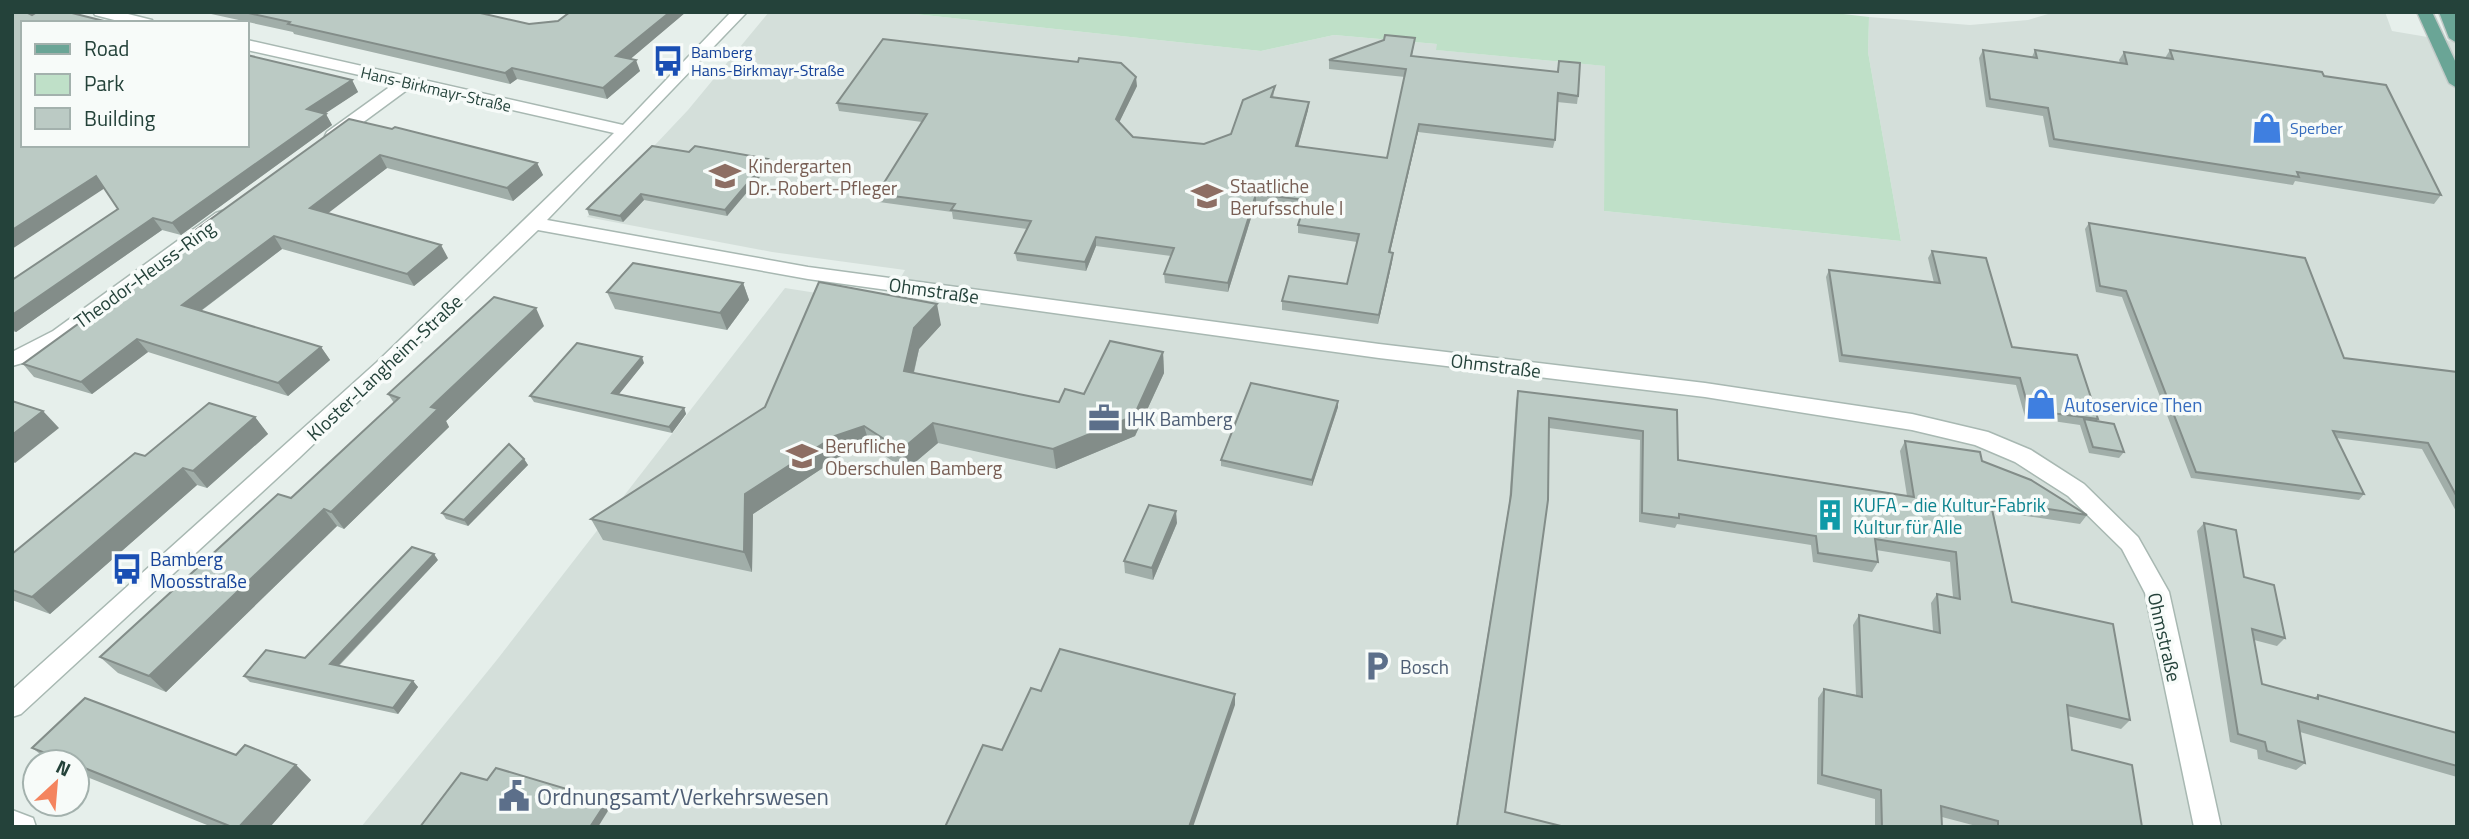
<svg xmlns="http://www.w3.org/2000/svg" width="2469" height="839" viewBox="0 0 2469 839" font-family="'Titillium Web',sans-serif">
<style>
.built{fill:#d4dfda}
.green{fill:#bfe0c8}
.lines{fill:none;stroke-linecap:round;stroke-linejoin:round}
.minor-casing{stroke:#a8b8b2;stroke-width:3}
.major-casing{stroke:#c2cac8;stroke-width:3}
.minor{fill:#fff;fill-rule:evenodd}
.major{fill:#6aa596;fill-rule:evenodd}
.wall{fill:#a1aea9}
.shaded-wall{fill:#838d89}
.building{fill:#bbcac4;stroke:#838d89;stroke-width:2}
.labels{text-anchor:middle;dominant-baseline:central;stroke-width:7;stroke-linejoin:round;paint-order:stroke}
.far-transit-label{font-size:16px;fill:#164399;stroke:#f7fbf9;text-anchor:start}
.far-street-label{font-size:16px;fill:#24423a;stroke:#f7fbf9}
.far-shop-label{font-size:16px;fill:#366cbe;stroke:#f7fbf9;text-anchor:start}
.education-label{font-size:19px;fill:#785e54;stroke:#f7fbf9;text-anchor:start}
.street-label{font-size:19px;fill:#24423a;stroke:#f7fbf9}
.shop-label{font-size:19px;fill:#366cbe;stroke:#f7fbf9;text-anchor:start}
.service-label{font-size:19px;fill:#4e5e75;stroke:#f7fbf9;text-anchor:start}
.culture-label{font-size:19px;fill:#0d838f;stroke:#f7fbf9;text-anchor:start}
.transit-label{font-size:19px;fill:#164399;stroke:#f7fbf9;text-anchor:start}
.near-service-label{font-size:23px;fill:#4e5e75;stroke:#f7fbf9;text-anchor:start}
</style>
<rect width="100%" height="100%" fill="#e6efeb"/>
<polygon class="built" points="769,12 896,12 1261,51 1334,35 1437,44 1437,50 1606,66 1604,211 1901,241 1868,52 1869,17 1970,25 2028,20 2055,12 2385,12 2392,31 2457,42 2457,827 361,827 496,661 785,288 886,304 905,270 772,252 587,217 688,110"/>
<polygon class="green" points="896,12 1826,12 1869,17 1868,52 1901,241 1604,211 1605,66 1436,50 1437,44 1334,35 1261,51"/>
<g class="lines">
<defs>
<g id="minor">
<polygon points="93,12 120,12 152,20 154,23 126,23 95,15"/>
<polygon points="731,12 747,12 547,220 808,267 1379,344 1705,383 1912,414 1988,432 2031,450 2084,484 2138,537 2169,592 2221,827 2194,827 2145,593 2122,549 2068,496 2015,462 1975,445 1912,430 1705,397 1379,358 808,279 538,230 299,458 21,714 12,717 12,690 377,362 614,133 411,87 339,140 327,140 325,136 327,132 395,83 247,50 247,40 623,125"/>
<polygon points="222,211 231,217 228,221 67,341 33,360 12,366 12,352 53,331 216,213"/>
<polygon points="12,810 33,818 36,827 12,827"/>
</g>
<g id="major">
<polygon points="2417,12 2432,12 2457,65 2457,88 2449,83"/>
<polygon points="2439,12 2454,12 2457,19 2457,43 2449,38"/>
</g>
</defs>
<use href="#minor" class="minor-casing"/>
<use href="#major" class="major-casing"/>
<use href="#minor" class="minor"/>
<use href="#major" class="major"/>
</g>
<g class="wall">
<polygon points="202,12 476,12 529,24 686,12 630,59 640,71 607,99 517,79 510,84 294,34 293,32"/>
<polygon points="32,15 352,80 358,92 325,113 332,125 181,235 162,230 16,332 12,331 12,280 118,209 105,188"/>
<polygon points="1415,38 1412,56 1557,72 1559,61 1578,96 1577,104 1557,102 1555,140 1553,148 1418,132 1390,253 1393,253 1392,262 1378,324 1282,310 1282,301 1347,284 1357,242 1298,233 1298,225 1303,208 1256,202 1228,292 1165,283 1164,274 1171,256 1096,246 1086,271 1017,261 1015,253 1027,229 953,219 952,212 879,202 877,194 922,122 839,111 837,103 1137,86 1119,122 1133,137 1204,144 1231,134 1275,86 1273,98 1309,102 1308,110 1298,146 1387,158 1405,77 1329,69 1329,60"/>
<polygon points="1983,50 2032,57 2035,50 2120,63 2119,60 2124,52 2165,58 2170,50 2324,76 2441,195 2434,204 2295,181 2293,185 2049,147 2043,116 1986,107 1979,58"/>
<polygon points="349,119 537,163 543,175 513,201 387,168 327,213 448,258 414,286 282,249 201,311 321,347 330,360 288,396 148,352 92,394 34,377 23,364 201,235 197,229"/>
<polygon points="689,152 770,165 727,216 644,200 623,222 589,215 587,209"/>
<polygon points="2089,223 2344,358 2457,372 2457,513 2422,449 2336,438 2364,494 2359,500 2191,478 2122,297 2096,292 2085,229"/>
<polygon points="1932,251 2012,347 2098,419 2096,421 2124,452 2119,458 2089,453 2080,425 2025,417 2016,385 1839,362 1826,277 1829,270 1934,283 1928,258"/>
<polygon points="743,283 749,300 727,330 615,309 607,292"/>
<polygon points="941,325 919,349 914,373 1059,402 1084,394 1163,352 1164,373 1135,436 1056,469 938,443 906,470 870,446 841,456 753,514 752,572 603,540 591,519"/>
<polygon points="544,326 446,421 449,427 344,529 337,526 166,692 118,673 100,657 291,498 394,403 388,394"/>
<polygon points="644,363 619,394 684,408 686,414 672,433 534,402 530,396"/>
<polygon points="1518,391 1677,410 1678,460 1907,496 1900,451 1905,441 1982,461 2087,515 2080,524 1993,511 2012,602 2130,720 2121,729 2068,716 2072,750 2142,827 1980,827 1942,817 1942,827 1875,827 1875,799 1817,784 1818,698 1824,689 1856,695 1853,625 1859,615 1933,631 1931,603 1937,594 1953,597 1950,562 1876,550 1878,562 1872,572 1813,562 1811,545 1677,524 1675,528 1639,522 1640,440 1549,428 1505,812 1565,827 1456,827 1509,504 1516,401"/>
<polygon points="1338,401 1338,407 1312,486 1221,466 1221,460"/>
<polygon points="255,417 268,434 207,488 197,485 50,614 12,600 12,554 145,456"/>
<polygon points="524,459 528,465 468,526 446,519 442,513"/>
<polygon points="1177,523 1153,580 1125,573 1124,561"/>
<polygon points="2204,523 2244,577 2285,638 2277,646 2254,640 2262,684 2314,698 2318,695 2457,733 2457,777 2300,732 2305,763 2296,770 2258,759 2257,750 2230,742 2197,531"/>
<polygon points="438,560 339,666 413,681 418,687 398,714 250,682 244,676 305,658"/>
<polygon points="32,748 236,755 296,765 311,780 270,827 212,827 77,773 77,762 51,762"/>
</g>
<g class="shaded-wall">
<polygon points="670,12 686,12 621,67 616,56"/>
<polygon points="636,60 640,71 607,99 603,88"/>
<polygon points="512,68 517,79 510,84 505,73"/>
<polygon points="1136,77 1137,86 1117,127 1116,119"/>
<polygon points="352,80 358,92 314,121 307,109"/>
<polygon points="1309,102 1308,110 1296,154 1296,146"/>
<polygon points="326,114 332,125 181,235 172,223"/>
<polygon points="1419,124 1418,132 1388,261 1389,252"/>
<polygon points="380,155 387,168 318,221 310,208"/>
<polygon points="768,159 770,165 727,216 725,210"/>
<polygon points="537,163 543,175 513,201 507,188"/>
<polygon points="96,176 105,188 12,249 12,230"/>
<polygon points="641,194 644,200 623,222 620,216"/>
<polygon points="1256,194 1256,202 1228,292 1228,283"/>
<polygon points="153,218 162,230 16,332 12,328 12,315"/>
<polygon points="274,236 282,249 191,318 182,305"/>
<polygon points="1096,237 1096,246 1086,271 1085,262"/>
<polygon points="441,245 448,258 414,286 407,274"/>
<polygon points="1393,253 1392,262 1378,324 1379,315"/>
<polygon points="743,283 749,300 727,330 720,313"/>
<polygon points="937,304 941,325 919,349 909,392 904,371 914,328"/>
<polygon points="536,308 544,326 446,421 449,427 344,529 331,512 431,407"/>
<polygon points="137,339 148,352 92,394 81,382"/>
<polygon points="321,347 330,360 288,396 278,383"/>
<polygon points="1163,352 1164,373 1135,436 1056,469 1053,449"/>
<polygon points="642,357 644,363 615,399 612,393"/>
<polygon points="1338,401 1338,407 1312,486 1312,480"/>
<polygon points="684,408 686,414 672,433 669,427"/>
<polygon points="43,411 59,428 15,463 12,461 12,435"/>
<polygon points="255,417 268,434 207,488 193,471"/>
<polygon points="933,423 938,443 906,470 901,450"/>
<polygon points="864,426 870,446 841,456 753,514 752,572 744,552 745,494 835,436"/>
<polygon points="524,459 528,465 468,526 464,520"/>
<polygon points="183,468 197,485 50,614 32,597"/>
<polygon points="324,509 337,526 166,692 149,676"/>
<polygon points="1176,511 1177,523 1153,580 1152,568"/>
<polygon points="434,554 438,560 335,669 330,664"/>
<polygon points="413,681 418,687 398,714 393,708"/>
<polygon points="1235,694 1235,705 1193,827 1189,827"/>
<polygon points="296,765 311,780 270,827 239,827"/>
<polygon points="607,801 611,806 598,827 590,827"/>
</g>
<g class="building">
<polygon points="12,12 26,12 32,15 37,12 68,12 112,23 23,23 23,145 247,145 247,55 352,80 307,109 326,114 172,223 153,218 12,315 12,280 118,209 96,176 12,230"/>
<polygon points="244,12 476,12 529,24 558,21 570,12 670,12 616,56 636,60 603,88 512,68 505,73 288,24 290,22"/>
<polygon points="1385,35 1415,38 1411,56 1558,72 1559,61 1580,63 1578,96 1558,93 1555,140 1419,124 1389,252 1393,253 1379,315 1282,301 1289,276 1347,284 1359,234 1298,225 1306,200 1256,194 1228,283 1164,274 1174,248 1096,237 1085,262 1015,253 1031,221 951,210 955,204 877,194 927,114 837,103 883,39 1078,62 1079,58 1121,63 1136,77 1116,119 1133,137 1204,144 1231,134 1243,100 1275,86 1271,97 1309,102 1296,146 1387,158 1406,69 1329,60 1384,40"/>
<polygon points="1983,50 2037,58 2035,50 2127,64 2124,52 2173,59 2170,50 2322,72 2324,76 2386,85 2441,195 2297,172 2299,177 2054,139 2048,108 1990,99"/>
<polygon points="349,119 392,129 395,127 537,163 507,188 380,155 310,208 441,245 407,274 274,236 182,305 321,347 278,383 137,339 81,382 23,364 206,231 197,229"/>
<polygon points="652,146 689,152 695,146 768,159 725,210 641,194 620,216 587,209"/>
<polygon points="2089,223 2305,258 2344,358 2457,372 2457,497 2428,443 2333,431 2364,494 2196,472 2126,291 2100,286"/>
<polygon points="1932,251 1986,258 2012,347 2077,355 2098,419 2029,410 2020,378 1842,355 1829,270 1940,283"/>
<polygon points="633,263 743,283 720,313 607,292"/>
<polygon points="819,282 937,304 914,328 904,371 1059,402 1065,389 1084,394 1110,341 1163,352 1134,416 1053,449 933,423 901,450 864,426 835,436 745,494 744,552 591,519 765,407"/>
<polygon points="494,297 536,308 431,407 438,409 331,512 324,509 149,676 100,657 278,494 291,498 399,398 388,394"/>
<polygon points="577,343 642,357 612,393 684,408 669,427 530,396"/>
<polygon points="1251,383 1338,401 1312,480 1221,460"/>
<polygon points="1518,391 1677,410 1678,460 1914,497 1905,441 1980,452 1982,461 2031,480 2087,515 1990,500 2012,602 2113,624 2130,720 2067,705 2072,750 2132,765 2142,827 1998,827 1998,821 1941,806 1942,827 1882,827 1881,790 1822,775 1824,689 1862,697 1859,615 1940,633 1937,594 1960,599 1956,552 1875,539 1878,562 1818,553 1816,536 1679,514 1679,518 1642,513 1643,431 1549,418 1548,500 1505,812 1565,827 1457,827 1511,495"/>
<polygon points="12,401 43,411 12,435"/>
<polygon points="209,403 255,417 193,471 183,468 32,597 12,590 12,554 135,453 145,456"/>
<polygon points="2084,419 2114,424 2124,452 2093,447"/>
<polygon points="509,444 524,459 464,520 442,513"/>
<polygon points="1149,505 1176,511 1152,568 1124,561"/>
<polygon points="2204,523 2236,530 2244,577 2274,585 2285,638 2252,629 2262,684 2318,699 2318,695 2457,733 2457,766 2298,721 2305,763 2267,751 2265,742 2238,734"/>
<polygon points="412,547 434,554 330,664 413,681 393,708 244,676 266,650 305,658"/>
<polygon points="1060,649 1235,694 1189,827 945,827 983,745 1002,750 1031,688 1041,691"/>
<polygon points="85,698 236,755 245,745 296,765 239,827 232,827 77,765 77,762 69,762 32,748"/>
<polygon points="496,768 607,801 590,827 420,827 461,773 487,780"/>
</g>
<defs>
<symbol id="bus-bare" viewBox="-9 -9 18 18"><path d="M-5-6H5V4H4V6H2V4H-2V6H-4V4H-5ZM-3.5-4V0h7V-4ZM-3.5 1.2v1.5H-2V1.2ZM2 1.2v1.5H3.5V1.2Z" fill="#1a4fb4" stroke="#f7fbf9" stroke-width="2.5" paint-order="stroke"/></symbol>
<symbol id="shop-bare" viewBox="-9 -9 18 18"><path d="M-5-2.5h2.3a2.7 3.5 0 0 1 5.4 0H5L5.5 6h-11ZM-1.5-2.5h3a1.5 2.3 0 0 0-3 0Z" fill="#3f7fe0" stroke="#f7fbf9" stroke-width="2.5" paint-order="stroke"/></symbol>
<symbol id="school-bare" viewBox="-9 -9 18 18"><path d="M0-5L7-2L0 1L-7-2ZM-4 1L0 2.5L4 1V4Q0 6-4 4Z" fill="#8d6e63" stroke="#f7fbf9" stroke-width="2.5" paint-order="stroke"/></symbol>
<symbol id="office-bare" viewBox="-9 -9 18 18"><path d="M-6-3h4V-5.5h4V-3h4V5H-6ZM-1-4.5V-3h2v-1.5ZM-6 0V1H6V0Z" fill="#5c6f8a" stroke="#f7fbf9" stroke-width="2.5" paint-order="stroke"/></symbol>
<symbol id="building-bare" viewBox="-9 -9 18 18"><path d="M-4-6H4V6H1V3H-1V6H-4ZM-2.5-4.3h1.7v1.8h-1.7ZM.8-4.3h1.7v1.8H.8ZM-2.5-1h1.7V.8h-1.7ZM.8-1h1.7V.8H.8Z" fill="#0f9aa8" stroke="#f7fbf9" stroke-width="2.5" paint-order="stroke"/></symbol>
<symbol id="parking-bare" viewBox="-9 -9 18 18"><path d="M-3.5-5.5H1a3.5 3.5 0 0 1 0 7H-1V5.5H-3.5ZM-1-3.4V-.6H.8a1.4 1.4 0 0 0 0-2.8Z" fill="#5c6f8a" stroke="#f7fbf9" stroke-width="2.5" paint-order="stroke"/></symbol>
<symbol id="civic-bare" viewBox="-9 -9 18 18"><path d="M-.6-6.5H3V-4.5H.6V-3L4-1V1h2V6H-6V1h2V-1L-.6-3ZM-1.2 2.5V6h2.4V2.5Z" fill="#5c6f8a" stroke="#f7fbf9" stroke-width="2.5" paint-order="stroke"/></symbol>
</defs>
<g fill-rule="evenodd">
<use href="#bus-bare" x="646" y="39" width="44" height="44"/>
<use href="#shop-bare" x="2245" y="106" width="44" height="44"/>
<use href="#school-bare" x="703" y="154" width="44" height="44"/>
<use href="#school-bare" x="1185" y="174" width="44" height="44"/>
<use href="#shop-bare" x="2019" y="382" width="44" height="44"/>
<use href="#office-bare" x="1082" y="396" width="44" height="44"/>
<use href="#school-bare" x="780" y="434" width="44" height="44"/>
<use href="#building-bare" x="1808" y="493" width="44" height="44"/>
<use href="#bus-bare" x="105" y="547" width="44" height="44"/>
<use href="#parking-bare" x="1355" y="644" width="44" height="44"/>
<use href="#civic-bare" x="492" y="774" width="44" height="44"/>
</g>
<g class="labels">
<g class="far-transit-label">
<text x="691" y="52">Bamberg<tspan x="691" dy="18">Hans-Birkmayr-Straße</tspan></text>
</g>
<g class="far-street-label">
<text transform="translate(436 89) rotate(13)">Hans-Birkmayr-Straße</text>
</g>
<g class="far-shop-label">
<text x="2290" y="128">Sperber</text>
</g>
<g class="education-label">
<text x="748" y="165">Kindergarten<tspan x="748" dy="22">Dr.-Robert-Pfleger</tspan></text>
<text x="1230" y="185">Staatliche<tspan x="1230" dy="22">Berufsschule I</tspan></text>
<text x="825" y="445">Berufliche<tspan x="825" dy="22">Oberschulen Bamberg</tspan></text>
</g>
<g class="street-label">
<text transform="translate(144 274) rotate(-36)">Theodor-Heuss-Ring</text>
<text transform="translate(934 290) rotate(8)">Ohmstraße</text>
<text transform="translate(1496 365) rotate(7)">Ohmstraße</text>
<text transform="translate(384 367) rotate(-43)">Kloster-Langheim-Straße</text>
<text transform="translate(2165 637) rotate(77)">Ohmstraße</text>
</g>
<g class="shop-label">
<text x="2064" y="404">Autoservice Then</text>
</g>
<g class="service-label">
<text x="1127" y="418">IHK Bamberg</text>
<text x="1400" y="666">Bosch</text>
</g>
<g class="culture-label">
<text x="1853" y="504">KUFA - die Kultur-Fabrik<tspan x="1853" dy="22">Kultur für Alle</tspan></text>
</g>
<g class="transit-label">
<text x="150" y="558">Bamberg<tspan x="150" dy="22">Moosstraße</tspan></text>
</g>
<g class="near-service-label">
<text x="537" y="796">Ordnungsamt/Verkehrswesen</text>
</g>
</g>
<rect width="2469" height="839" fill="none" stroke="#24423a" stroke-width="28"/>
<rect x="21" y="21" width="228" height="126" fill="#f7fbf9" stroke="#a3b1ad" stroke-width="2"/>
<rect x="35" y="44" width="35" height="10" fill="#6aa596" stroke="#a3b1ad" stroke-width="2"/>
<text x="84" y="56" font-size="21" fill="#24423a">Road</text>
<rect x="35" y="74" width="35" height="21" fill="#bfe0c8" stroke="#a3b1ad" stroke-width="2"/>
<text x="84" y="91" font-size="21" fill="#24423a">Park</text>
<rect x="35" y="108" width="35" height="21" fill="#bbcac4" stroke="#a3b1ad" stroke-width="2"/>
<text x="84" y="126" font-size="21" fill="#24423a">Building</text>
<g transform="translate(56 783) rotate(26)"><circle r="33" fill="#f7fbf9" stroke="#a3b1ad" stroke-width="2"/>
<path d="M0-5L12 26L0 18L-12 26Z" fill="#f4845f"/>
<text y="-10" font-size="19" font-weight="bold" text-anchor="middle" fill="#24423a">N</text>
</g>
</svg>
